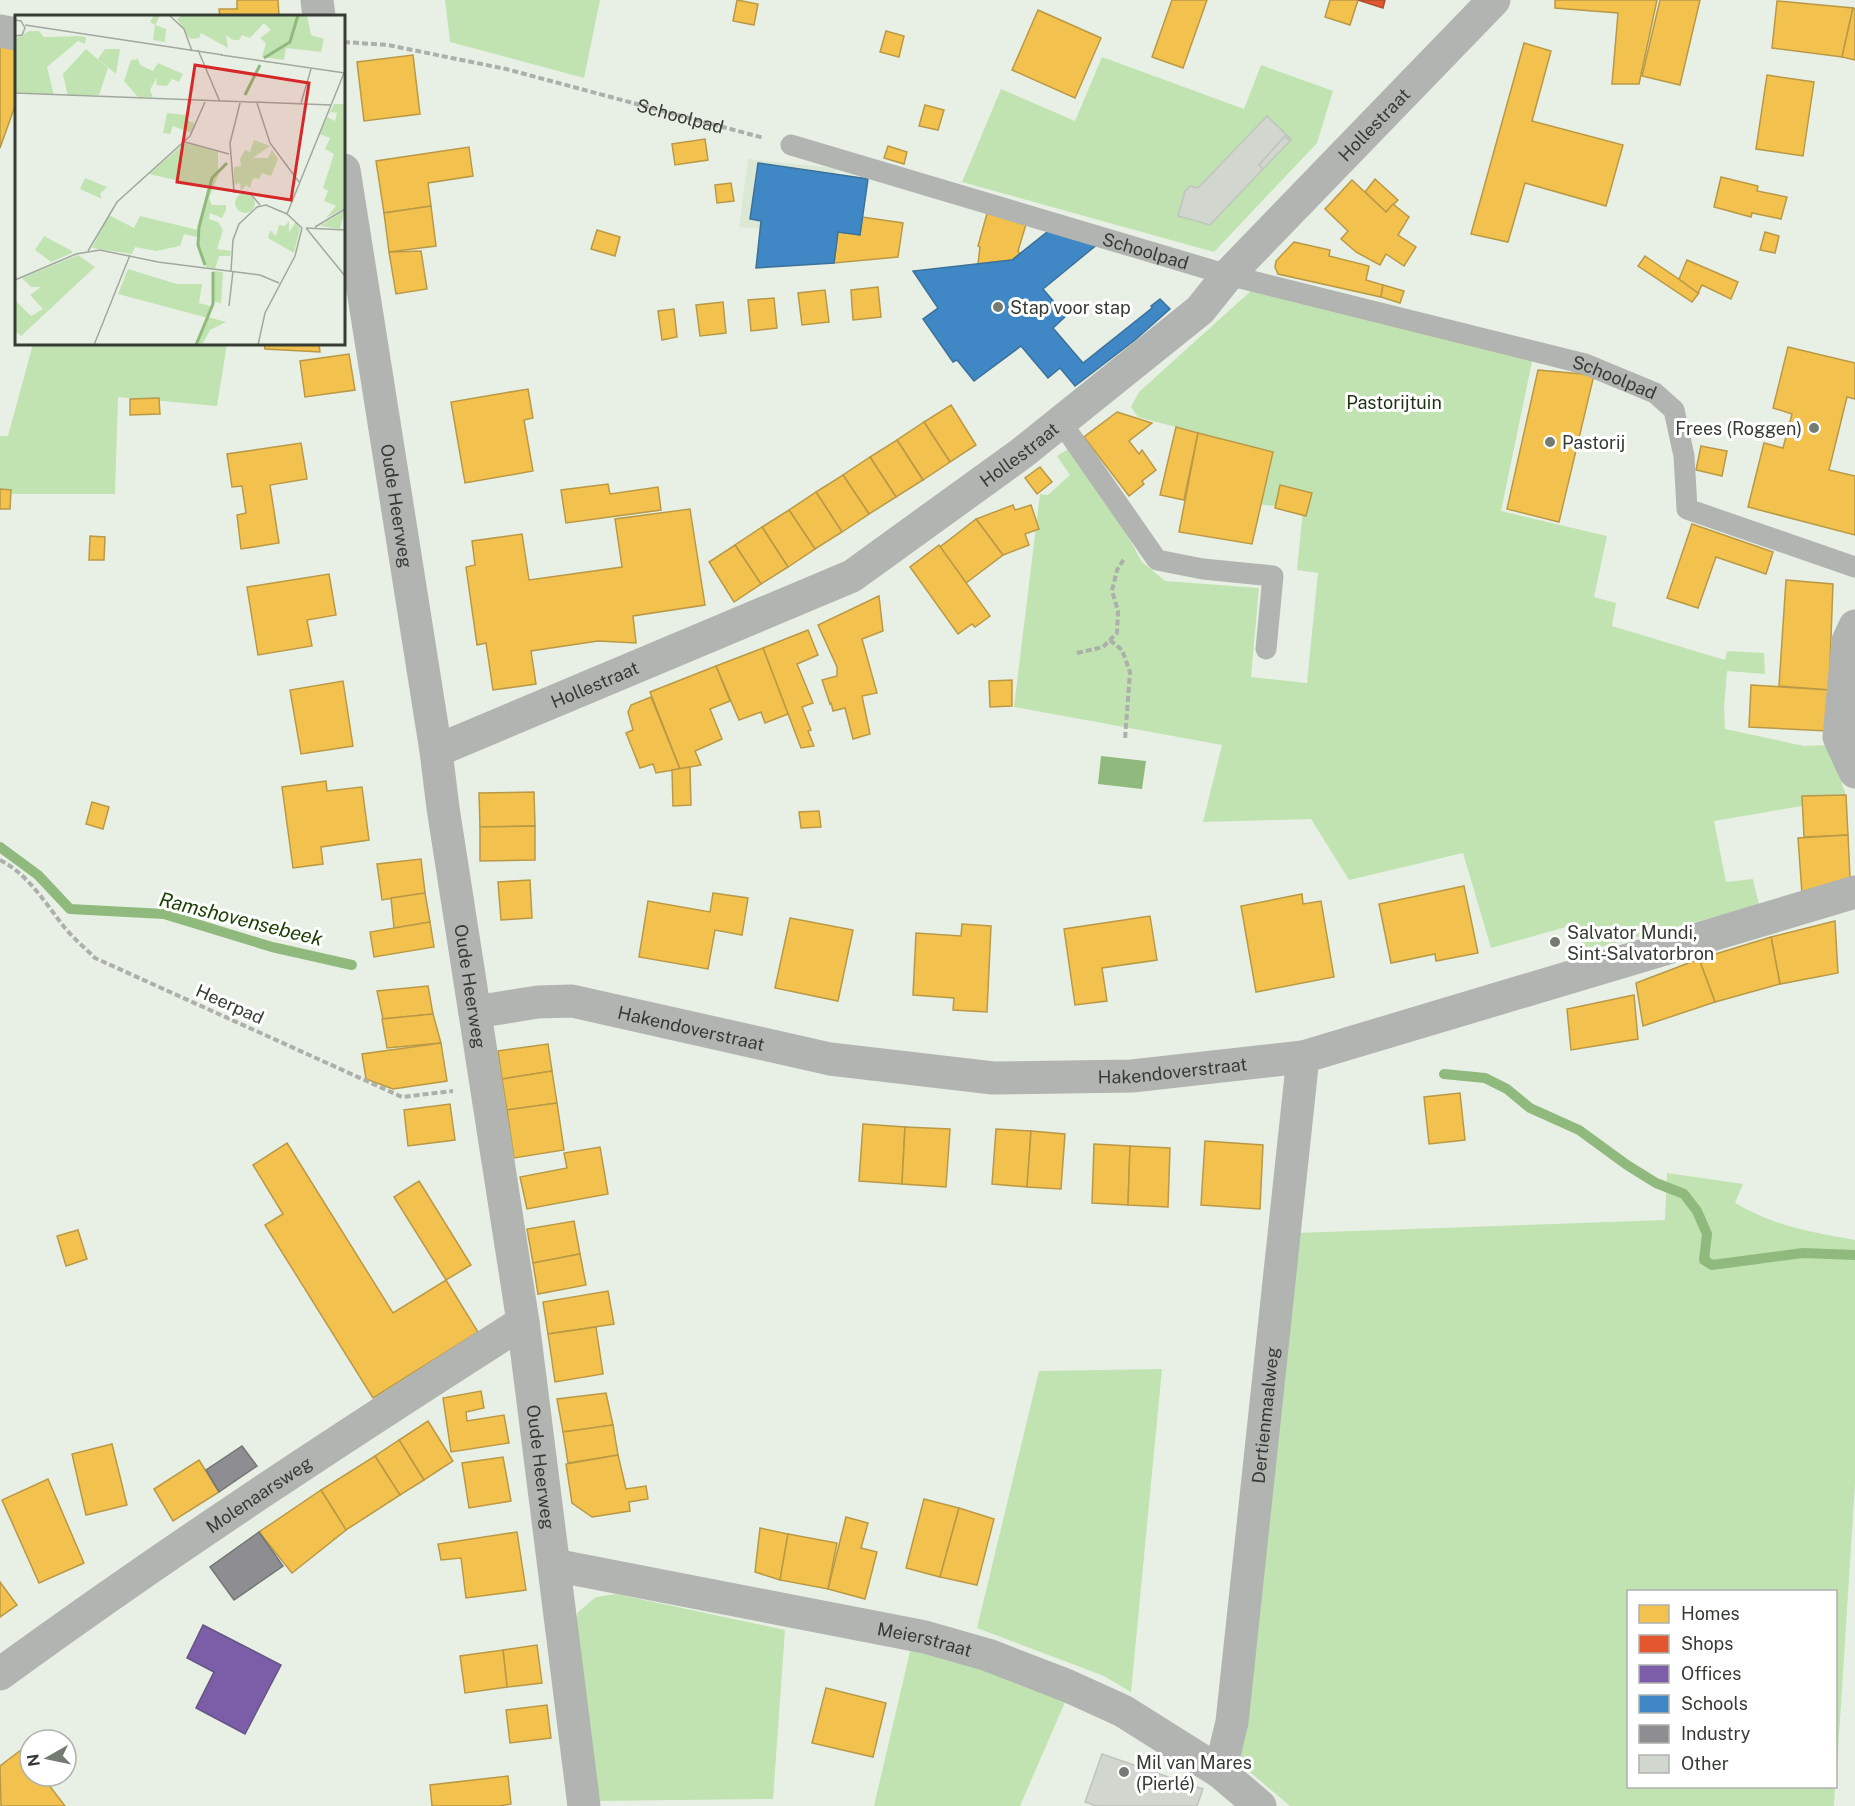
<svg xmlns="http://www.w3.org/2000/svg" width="1855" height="1806" viewBox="0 0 1855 1806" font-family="'Public Sans',sans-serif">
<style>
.built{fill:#dae8d5}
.green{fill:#c1e3b1}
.water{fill:#90b97d}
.homes{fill:#f2c14e;stroke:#ba9946;stroke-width:1.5}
.shops{fill:#e4572e;stroke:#b04f30;stroke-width:1.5}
.offices{fill:#7b5ea7;stroke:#665484;stroke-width:1.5}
.schools{fill:#3f88c5;stroke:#3c719a;stroke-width:1.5}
.industry{fill:#8d8d92;stroke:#737576;stroke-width:1.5}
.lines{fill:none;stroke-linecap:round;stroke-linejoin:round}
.stream{stroke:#90b97d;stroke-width:10}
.building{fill:#d1d7ce;stroke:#bfc5bc;stroke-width:1.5}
.path{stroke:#acafab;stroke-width:4;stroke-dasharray:6 3;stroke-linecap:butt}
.service{stroke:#b1b4b0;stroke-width:21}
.minor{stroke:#b1b4b0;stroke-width:33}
.poi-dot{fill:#747b72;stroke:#fff;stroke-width:2}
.labels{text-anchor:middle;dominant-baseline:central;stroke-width:6;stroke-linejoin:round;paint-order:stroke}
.street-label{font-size:18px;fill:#363c34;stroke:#fff}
.poi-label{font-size:18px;fill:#363c34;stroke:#fff;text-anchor:start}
.park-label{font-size:18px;fill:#1c3210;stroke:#fff}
.water-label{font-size:20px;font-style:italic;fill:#1e4206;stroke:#fff}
.inset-river{fill:none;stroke:#90b97d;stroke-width:3}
.inset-road{fill:none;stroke:#a1a89e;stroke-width:1.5}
.view{fill:#d62828;fill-opacity:0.15;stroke:#d62828;stroke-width:3}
.inset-edge{fill:none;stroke:#363c34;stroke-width:3}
</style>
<rect width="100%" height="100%" fill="#e8f0e5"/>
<polygon class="built" points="748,159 836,168 826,234 739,227"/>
<g class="green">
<polygon points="445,0 600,0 584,78 450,42"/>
<polygon points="1102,57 1244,109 1261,65 1333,91 1317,143 1214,252 962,182 1001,89 1075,121"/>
<polygon points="1253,289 1533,357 1501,511 1607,536 1594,597 1616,603 1612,626 1725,660 1727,651 1764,653 1765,674 1727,671 1724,708 1725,729 1804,746 1828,745 1846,795 1802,796 1802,806 1714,821 1726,882 1753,879 1759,905 1585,951 1577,924 1491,948 1463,853 1349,880 1311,819 1203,822 1222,745 1014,707 1040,494 1048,495 1070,475 1057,456 1070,448 1125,531 1142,562 1165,581 1259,588 1251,677 1307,683 1318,573 1297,570 1303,509 1257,504 1267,451 1138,417 1131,407 1139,392"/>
<polygon points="33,344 227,344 217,406 118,397 115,494 0,494 0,436 8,436"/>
<path d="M1667,1173L1743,1184L1735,1203C1774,1226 1811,1232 1855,1240V1484L1836,1783V1592H1628V1786L1835,1787L1834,1806H1290L1238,1762L1297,1233L1665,1220Z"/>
<polygon points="1162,1369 1131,1692 1104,1676 977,1628 1039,1371"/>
<polygon points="616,1594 785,1630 773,1799 594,1801 574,1635 578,1612 596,1597"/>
<polygon points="911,1647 957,1661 1066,1700 1020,1806 874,1806"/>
</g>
<polygon class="water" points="1101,756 1146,761 1142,789 1098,784"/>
<g class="homes">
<polygon points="237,0 278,0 279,16 220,16 219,9 237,9"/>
<polygon points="737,0 758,4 754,25 733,21"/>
<polygon points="1172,0 1207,0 1183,68 1152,57"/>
<polygon points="1330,0 1358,0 1350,25 1325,17"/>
<polygon points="1555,0 1657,0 1639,84 1612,84 1618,13 1555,8"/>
<polygon points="1660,0 1700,0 1680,85 1642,76"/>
<polygon points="1777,1 1853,8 1842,57 1772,48"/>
<polygon points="1853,8 1855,9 1855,60 1842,57"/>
<polygon points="1038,10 1101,38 1075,98 1012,70"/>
<polygon points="886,31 904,36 899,57 880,52"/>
<polygon points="1524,43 1551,51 1532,121 1623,145 1606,206 1525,183 1508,242 1471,234"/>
<polygon points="0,46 16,48 16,103 0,148"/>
<polygon points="413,55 420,114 364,121 357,62"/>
<polygon points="1767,75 1814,82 1803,156 1756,149"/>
<polygon points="925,105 944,110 938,130 919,126"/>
<polygon points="705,139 708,160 675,165 672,144"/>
<polygon points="888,146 907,152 904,164 884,158"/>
<polygon points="469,147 473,176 428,183 431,206 384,213 376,161"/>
<polygon points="1721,177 1758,186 1757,191 1787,197 1781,219 1752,213 1751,217 1714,207"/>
<polygon points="1375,179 1398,200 1386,212 1365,192"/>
<polygon points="1352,180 1386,212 1393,204 1409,217 1398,235 1416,247 1404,266 1386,254 1380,265 1356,252 1341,239 1348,231 1325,209"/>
<polygon points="731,183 734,201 717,203 715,185"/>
<polygon points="431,206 436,246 389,252 384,213"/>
<polygon points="988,210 1027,221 1018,251 1020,254 1012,260 978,264 980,247 978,246"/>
<polygon points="862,217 903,223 898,257 834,263 838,232 860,235"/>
<polygon points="597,230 620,237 615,256 591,249"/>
<polygon points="1765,232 1779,236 1775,253 1760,250"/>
<polygon points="1294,242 1330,250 1329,256 1369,266 1366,280 1383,285 1381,297 1278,274 1275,267 1276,261"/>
<polygon points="421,251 427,289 396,294 389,252"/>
<polygon points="1645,256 1699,293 1692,302 1638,266"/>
<polygon points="1687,260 1738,282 1731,299 1702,285 1698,293 1679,279"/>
<polygon points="1383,285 1404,291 1400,303 1381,297"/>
<polygon points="878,287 881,317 853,320 851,290"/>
<polygon points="825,290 829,322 802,325 798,293"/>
<polygon points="774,298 777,328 751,331 748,300"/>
<polygon points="723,302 726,333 700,336 696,305"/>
<polygon points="674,309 677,337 662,340 658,311"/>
<polygon points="264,344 319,344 320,352 265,349"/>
<polygon points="1788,347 1855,363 1855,399 1847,397 1829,470 1855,476 1855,535 1748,507 1764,443 1783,448 1792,414 1773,408"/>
<polygon points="349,354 355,390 305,397 300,361"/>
<polygon points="1538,370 1594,375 1559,522 1507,509"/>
<polygon points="528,389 533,418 524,420 533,471 465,483 451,402"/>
<polygon points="159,398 160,414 130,415 130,399"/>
<polygon points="951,405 976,445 950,462 924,422"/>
<polygon points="1117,412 1152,423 1129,441 1139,454 1142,450 1156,470 1142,481 1144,484 1129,496 1084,437"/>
<polygon points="924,422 950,462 923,480 897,440"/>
<polygon points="1176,427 1198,433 1184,500 1160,495"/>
<polygon points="1198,433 1273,452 1252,544 1179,532"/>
<polygon points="897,440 923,480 896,497 870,457"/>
<polygon points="301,443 307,479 270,485 279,543 241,549 237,515 246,513 242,486 232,487 227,454"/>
<polygon points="1701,446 1727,451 1722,476 1696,470"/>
<polygon points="870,457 896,497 869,514 843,475"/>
<polygon points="1040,467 1052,482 1037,494 1025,478"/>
<polygon points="843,475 869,514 842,532 816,492"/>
<polygon points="608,484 610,494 658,487 661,510 566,523 561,490"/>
<polygon points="1280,485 1312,493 1306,516 1275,508"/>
<polygon points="0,489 11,490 10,509 0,509"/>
<polygon points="816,492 842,532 815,549 789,510"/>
<polygon points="1013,505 1015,510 1031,505 1039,529 1025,534 1029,545 1003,555 976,519"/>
<polygon points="690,509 705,605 633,616 636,643 598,641 531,651 536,684 493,690 486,643 477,645 466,567 475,565 472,541 522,534 529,580 622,567 615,519"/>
<polygon points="789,510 815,549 788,567 762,527"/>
<polygon points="976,519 1003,555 966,583 940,547"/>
<polygon points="1692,524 1773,552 1766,574 1716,557 1698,608 1667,598"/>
<polygon points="762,527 788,567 761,584 735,545"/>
<polygon points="90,536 105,537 104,560 89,560"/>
<polygon points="735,545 761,584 734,602 709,562"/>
<polygon points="939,545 990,616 975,627 972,624 958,634 910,567"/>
<polygon points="329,574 336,615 307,620 312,646 258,655 247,587"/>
<polygon points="1786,580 1833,584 1829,690 1779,686"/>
<polygon points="879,596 883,631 862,639 877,693 862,696 870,734 853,739 845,708 833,711 831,703 830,704 822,680 837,676 837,667 818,625"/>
<polygon points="808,630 818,655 797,664 813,703 802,707 811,730 808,731 814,746 801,748 763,648"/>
<polygon points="763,648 788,714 765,723 761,712 739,720 716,666"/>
<polygon points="716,666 730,701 710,709 722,739 695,751 701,765 680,769 650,692"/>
<polygon points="1012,680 1012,706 990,707 989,681"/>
<polygon points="343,681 353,746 301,754 290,690"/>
<polygon points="1751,685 1829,690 1827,731 1749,727"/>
<polygon points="651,697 680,769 656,773 653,764 640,768 626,733 633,730 628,712 631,705"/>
<polygon points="690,767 691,805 673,806 672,770"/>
<polygon points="326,781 327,791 362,787 369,840 321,847 323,864 293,868 282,787"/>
<polygon points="534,792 535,826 480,827 479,793"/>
<polygon points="1846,795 1848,835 1804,837 1802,796"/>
<polygon points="92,802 109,807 103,829 86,824"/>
<polygon points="819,811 821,827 801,828 799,812"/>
<polygon points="535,826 535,860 480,861 480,827"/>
<polygon points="1848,835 1850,878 1802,894 1798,838"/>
<polygon points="421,859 425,893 382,900 377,864"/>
<polygon points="530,880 532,918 501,920 498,882"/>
<polygon points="1464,886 1478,953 1436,961 1435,954 1391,963 1379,904"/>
<polygon points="425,893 430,922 394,928 391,898"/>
<polygon points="713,893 748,898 742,935 715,930 708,969 639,957 648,901 710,912"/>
<polygon points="1302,894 1303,904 1321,901 1334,977 1256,992 1241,906"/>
<polygon points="1150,916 1157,960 1102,968 1107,1001 1075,1005 1064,929"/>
<polygon points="790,918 853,930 838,1001 775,988"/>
<polygon points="1835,921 1838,973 1780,984 1771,937"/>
<polygon points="430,922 434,947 374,957 370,932"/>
<polygon points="962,924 991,926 987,1012 953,1010 954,998 913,995 916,933 961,936"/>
<polygon points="1771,937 1780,984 1715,1002 1699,959"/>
<polygon points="1699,959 1715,1002 1643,1026 1636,983"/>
<polygon points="428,986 433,1014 383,1019 377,991"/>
<polygon points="1634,995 1638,1039 1571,1050 1567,1009"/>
<polygon points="433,1014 441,1043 387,1048 382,1019"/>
<polygon points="441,1043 447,1081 393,1089 366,1079 362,1054"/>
<polygon points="548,1044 552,1071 502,1079 498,1051"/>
<polygon points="552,1071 557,1103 507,1110 502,1079"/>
<polygon points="1460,1093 1465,1140 1429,1144 1424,1097"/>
<polygon points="557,1103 564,1150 514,1158 507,1110"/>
<polygon points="450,1104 455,1140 408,1146 404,1110"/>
<polygon points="863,1124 905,1127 902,1184 859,1181"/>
<polygon points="905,1127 950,1129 946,1187 902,1184"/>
<polygon points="996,1129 1031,1131 1027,1187 992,1184"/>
<polygon points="1031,1131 1065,1134 1061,1189 1027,1187"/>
<polygon points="1205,1141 1263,1145 1260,1209 1201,1205"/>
<polygon points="287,1143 393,1313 446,1280 478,1332 373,1398 265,1225 283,1214 253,1165"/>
<polygon points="1094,1144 1130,1146 1128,1205 1092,1203"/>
<polygon points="1130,1146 1170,1148 1168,1207 1128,1205"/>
<polygon points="600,1147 608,1194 527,1209 520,1177 567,1168 564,1153"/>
<polygon points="419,1181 471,1265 446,1280 394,1197"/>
<polygon points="574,1221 580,1254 533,1263 527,1229"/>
<polygon points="78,1230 87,1259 66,1266 57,1236"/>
<polygon points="580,1254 586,1285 538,1294 533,1263"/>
<polygon points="608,1291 614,1324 548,1334 543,1302"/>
<polygon points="596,1327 603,1374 555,1382 548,1334"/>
<polygon points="481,1391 484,1408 466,1412 467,1421 504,1415 509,1443 451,1452 443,1398"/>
<polygon points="606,1393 613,1425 563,1432 557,1399"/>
<polygon points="428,1421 453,1461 424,1480 399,1440"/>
<polygon points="613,1425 618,1455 568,1463 563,1432"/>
<polygon points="399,1440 424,1480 400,1495 375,1456"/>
<polygon points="112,1444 127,1505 86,1515 72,1454"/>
<polygon points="618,1455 626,1489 646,1486 648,1499 629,1502 630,1511 592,1517 572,1503 566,1464"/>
<polygon points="375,1456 400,1495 346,1530 321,1490"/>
<polygon points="503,1457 511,1501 469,1508 462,1463"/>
<polygon points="199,1460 219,1492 173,1521 154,1489"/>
<polygon points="48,1479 84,1563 39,1583 2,1500"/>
<polygon points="321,1490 346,1530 292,1573 259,1532"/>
<polygon points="924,1499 959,1508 940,1577 906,1568"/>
<polygon points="959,1508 994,1519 977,1585 940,1577"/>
<polygon points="846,1517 868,1523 861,1548 877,1552 865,1599 828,1589"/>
<polygon points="760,1528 788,1534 780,1580 755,1572"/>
<polygon points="517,1532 526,1590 466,1598 461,1558 441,1560 438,1544"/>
<polygon points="788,1534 837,1543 828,1589 780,1580"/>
<polygon points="0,1582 17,1605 0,1617"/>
<polygon points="537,1645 542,1683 507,1687 503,1650"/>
<polygon points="503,1650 507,1687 465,1693 460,1656"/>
<polygon points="826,1688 886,1703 873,1757 812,1743"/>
<polygon points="547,1705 551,1738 510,1743 506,1710"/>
<polygon points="21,1750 30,1761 30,1776 42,1776 65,1806 1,1806 0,1766"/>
<polygon points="508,1776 511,1804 499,1806 432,1806 430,1785"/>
</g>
<polygon class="shops" points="1358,0 1385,0 1383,8"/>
<polygon class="offices" points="203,1625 281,1665 245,1734 196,1708 214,1672 187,1658"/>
<g class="schools">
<polygon points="758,163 868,179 860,235 838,232 834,263 756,268 761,221 750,219"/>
<polygon points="1052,228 1099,243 1043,289 1066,316 1053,328 1083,363 1152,308 1151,306 1160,299 1170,309 1135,340 1075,386 1060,368 1048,378 1021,346 974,381 957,360 953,362 923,319 938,308 913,271 1012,260"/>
</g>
<g class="industry">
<polygon points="242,1446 257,1466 219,1492 206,1470"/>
<polygon points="259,1532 283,1566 234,1600 210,1567"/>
</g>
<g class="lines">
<g class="stream">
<polyline points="0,847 38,875 70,909 164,914 272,947 352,965"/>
<polyline points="1444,1074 1485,1078 1507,1089 1530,1108 1579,1130 1627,1165 1656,1183 1684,1194 1697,1211 1707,1234 1704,1260 1712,1265 1803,1253 1855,1255"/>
</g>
</g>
<g class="building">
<polygon points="1267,116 1291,139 1290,141 1285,136 1259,165 1263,169 1210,225 1178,216 1185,191 1190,186 1198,188"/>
<polygon points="1285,136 1290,141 1263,169 1259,165"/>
<polygon points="1102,1754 1203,1789 1197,1806 1096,1806 1085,1802"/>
</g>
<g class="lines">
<g class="path">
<path id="s1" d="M344,42L388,45L506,69L764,138"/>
<polyline points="1110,640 1122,650 1130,672 1125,739"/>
<polyline points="1077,653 1103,647 1117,633 1118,611 1112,591 1117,570 1124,559"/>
<path d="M0,860C29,875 45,903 65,928C74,939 85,948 95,958L402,1097L453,1091"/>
</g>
<g class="service">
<path id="s2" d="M791,145L1228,275L1585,364L1655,393L1674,410L1684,456L1687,509L1855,567"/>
<polyline points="1061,422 1157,560 1203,569 1273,576 1266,649"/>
</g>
<g class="minor">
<polyline points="317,0 319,16"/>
<polyline points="0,31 16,34"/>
<path id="s3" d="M344,170L436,751L443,808L523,1322L584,1806"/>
<polyline points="1855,626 1848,641 1839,737 1855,772"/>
<path id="s4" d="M436,751L852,576L1022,453L1200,310L1228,275L1494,0"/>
<path id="s5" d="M475,1012L538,1002L572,1001L830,1059L993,1078L1132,1076L1303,1057L1855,892"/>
<path id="s6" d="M554,1565L925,1637L988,1655L1068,1686L1123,1711L1220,1772L1260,1806"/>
<path id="s7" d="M0,1674C170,1550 346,1435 523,1322"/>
<path id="s8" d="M1220,1772L1232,1722L1303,1057"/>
</g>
</g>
<g class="poi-dot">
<circle cx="998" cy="307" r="6"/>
<circle cx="1814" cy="428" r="6"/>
<circle cx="1550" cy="442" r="6"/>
<circle cx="1555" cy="942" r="6"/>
<circle cx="1124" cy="1772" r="6"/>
</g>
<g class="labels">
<g class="street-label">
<text stroke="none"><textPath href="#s1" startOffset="345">Schoolpad</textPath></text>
<text stroke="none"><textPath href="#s4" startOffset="1144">Hollestraat</textPath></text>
<text stroke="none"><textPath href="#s2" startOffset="370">Schoolpad</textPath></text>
<text stroke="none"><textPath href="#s2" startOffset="856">Schoolpad</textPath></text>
<text stroke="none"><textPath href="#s4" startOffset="658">Hollestraat</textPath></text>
<text stroke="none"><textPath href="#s3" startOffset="340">Oude Heerweg</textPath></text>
<text stroke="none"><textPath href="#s4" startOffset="172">Hollestraat</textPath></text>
<text stroke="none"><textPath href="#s3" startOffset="826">Oude Heerweg</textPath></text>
<text transform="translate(230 1004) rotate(24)">Heerpad</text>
<text stroke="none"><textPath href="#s5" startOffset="220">Hakendoverstraat</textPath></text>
<text stroke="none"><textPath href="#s5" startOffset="706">Hakendoverstraat</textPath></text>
<text stroke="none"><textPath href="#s8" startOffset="360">Dertienmaalweg</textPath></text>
<text stroke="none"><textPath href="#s3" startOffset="1312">Oude Heerweg</textPath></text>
<text stroke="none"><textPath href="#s7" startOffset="315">Molenaarsweg</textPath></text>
<text stroke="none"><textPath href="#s6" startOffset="378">Meierstraat</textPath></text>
</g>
<g class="poi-label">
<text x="1010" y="307">Stap voor stap</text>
<text x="1802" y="428" text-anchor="end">Frees (Roggen)</text>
<text x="1562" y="442">Pastorij</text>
<text x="1567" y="932">Salvator Mundi,<tspan x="1567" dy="21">Sint-Salvatorbron</tspan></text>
<text x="1136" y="1762">Mil van Mares<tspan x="1136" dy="21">(Pierlé)</tspan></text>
</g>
<g class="park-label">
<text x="1394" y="402">Pastorijtuin</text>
</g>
<g class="water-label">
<text transform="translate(241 919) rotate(14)">Ramshovensebeek</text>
</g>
</g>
<g transform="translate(15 15)">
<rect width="330" height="330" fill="#e8f0e5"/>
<path d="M139,0H145L140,10L151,14L150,27L138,25L140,10L135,7ZM167,0H292L296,20L309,24L306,37L271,33L269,45L247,42L251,28L245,23L256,15L249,8L235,23L227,20L224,25H218L211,20L213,33L186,18L184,23L175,24L162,4ZM14,16H24L29,22L70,21H58L71,22L70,29L63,26L32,52L39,80L0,77V24ZM71,34L93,53L84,80L53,81L48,59ZM90,34H105L101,59L83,44ZM123,44L125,50L138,56L143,48L168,59L164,67L157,64L152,71L141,70L142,62L135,75L138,82H123L109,66L116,45ZM319,89H328L330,93V193L311,203L321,191L309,186L313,176L308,173L319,139L310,134L315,123L305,119L312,102L320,106L322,98L316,97L313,101ZM152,98L172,100L171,105L181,109L176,118L158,111L155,119L148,118ZM239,125L255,131L238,143H253L257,135L263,144L256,161L247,158L244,164L238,163L235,173L231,170L226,176L225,168L219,170V152L226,151L225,144L230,135L235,137ZM170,128L203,137V161L194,183L197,190H211V195L207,203L195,198L194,204L203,207L208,215L202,234L216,236L215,241H204L200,254L191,252L182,222L169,219L165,231L141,236L120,232L117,239L77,233L94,200L119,213L125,201L183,215L195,173L134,159ZM70,163L92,172L85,179L87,184L65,174ZM220 188a10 10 0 1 1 20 0a10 10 0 1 1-20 0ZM330,195L325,214L305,211ZM274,206V217L281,207L285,214L279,238L253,223L255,215L261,221L264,210L270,211ZM29,221L57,236V238L36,247L20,235ZM63,240L80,252L6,321L0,316V285L16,301L28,294L15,280L26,272H16L7,263ZM113,254L162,269H187L184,288L196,291L193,302L211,307L195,315L188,328L181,330L193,303L103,279ZM197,256L208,257L206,288L197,286Z" fill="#c1e3b1"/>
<path class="inset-river" d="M249,43L275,27L283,0M230,80L245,50M190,250L183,230L184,212L197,163L212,148M181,330L198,289V257"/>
<path class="inset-road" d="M154,0L169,14L177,36M0,5L6,6L10,13L7,20L0,21M10,10L208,40M183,35L205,87M206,40L330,58M0,78L316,90M225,88L215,128L219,177L235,178L245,190M242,88L255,128L284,167M286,88L296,54M170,127L214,139M272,199L329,58M300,212L330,194M291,213L330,261M291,213L330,215M73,236L102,187L175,121L190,87M216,256L218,225L224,209L242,192L251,190L272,199L287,213M0,265L61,239L85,235L143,247L245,260L264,268M214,291L218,256M79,330L115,240M243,330L250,298L280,241L287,213"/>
<path class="view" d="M180,50L294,68L276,185L162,167Z"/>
<rect width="330" height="330" class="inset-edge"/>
</g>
<rect x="1627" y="1590" width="210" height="198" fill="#ffffff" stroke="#afb1ae" stroke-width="1.5"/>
<rect x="1639" y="1605" width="30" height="18" fill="#f2c14e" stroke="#afb1ae" stroke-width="1.5"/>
<text x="1681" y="1620" font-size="18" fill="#363c34">Homes</text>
<rect x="1639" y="1635" width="30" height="18" fill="#e4572e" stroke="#afb1ae" stroke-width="1.5"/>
<text x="1681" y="1650" font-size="18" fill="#363c34">Shops</text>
<rect x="1639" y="1665" width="30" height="18" fill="#7b5ea7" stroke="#afb1ae" stroke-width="1.5"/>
<text x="1681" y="1680" font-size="18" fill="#363c34">Offices</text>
<rect x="1639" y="1695" width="30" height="18" fill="#3f88c5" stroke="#afb1ae" stroke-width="1.5"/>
<text x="1681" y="1710" font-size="18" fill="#363c34">Schools</text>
<rect x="1639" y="1725" width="30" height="18" fill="#8d8d92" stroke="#afb1ae" stroke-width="1.5"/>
<text x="1681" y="1740" font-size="18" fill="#363c34">Industry</text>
<rect x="1639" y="1755" width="30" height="18" fill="#d1d7ce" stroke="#afb1ae" stroke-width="1.5"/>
<text x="1681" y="1770" font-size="18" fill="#363c34">Other</text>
<g transform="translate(48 1758) rotate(261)"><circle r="28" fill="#ffffff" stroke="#afb1ae" stroke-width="1.5"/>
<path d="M0-4.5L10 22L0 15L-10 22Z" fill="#747b72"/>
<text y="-9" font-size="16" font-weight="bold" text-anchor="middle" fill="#363c34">N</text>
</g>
</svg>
